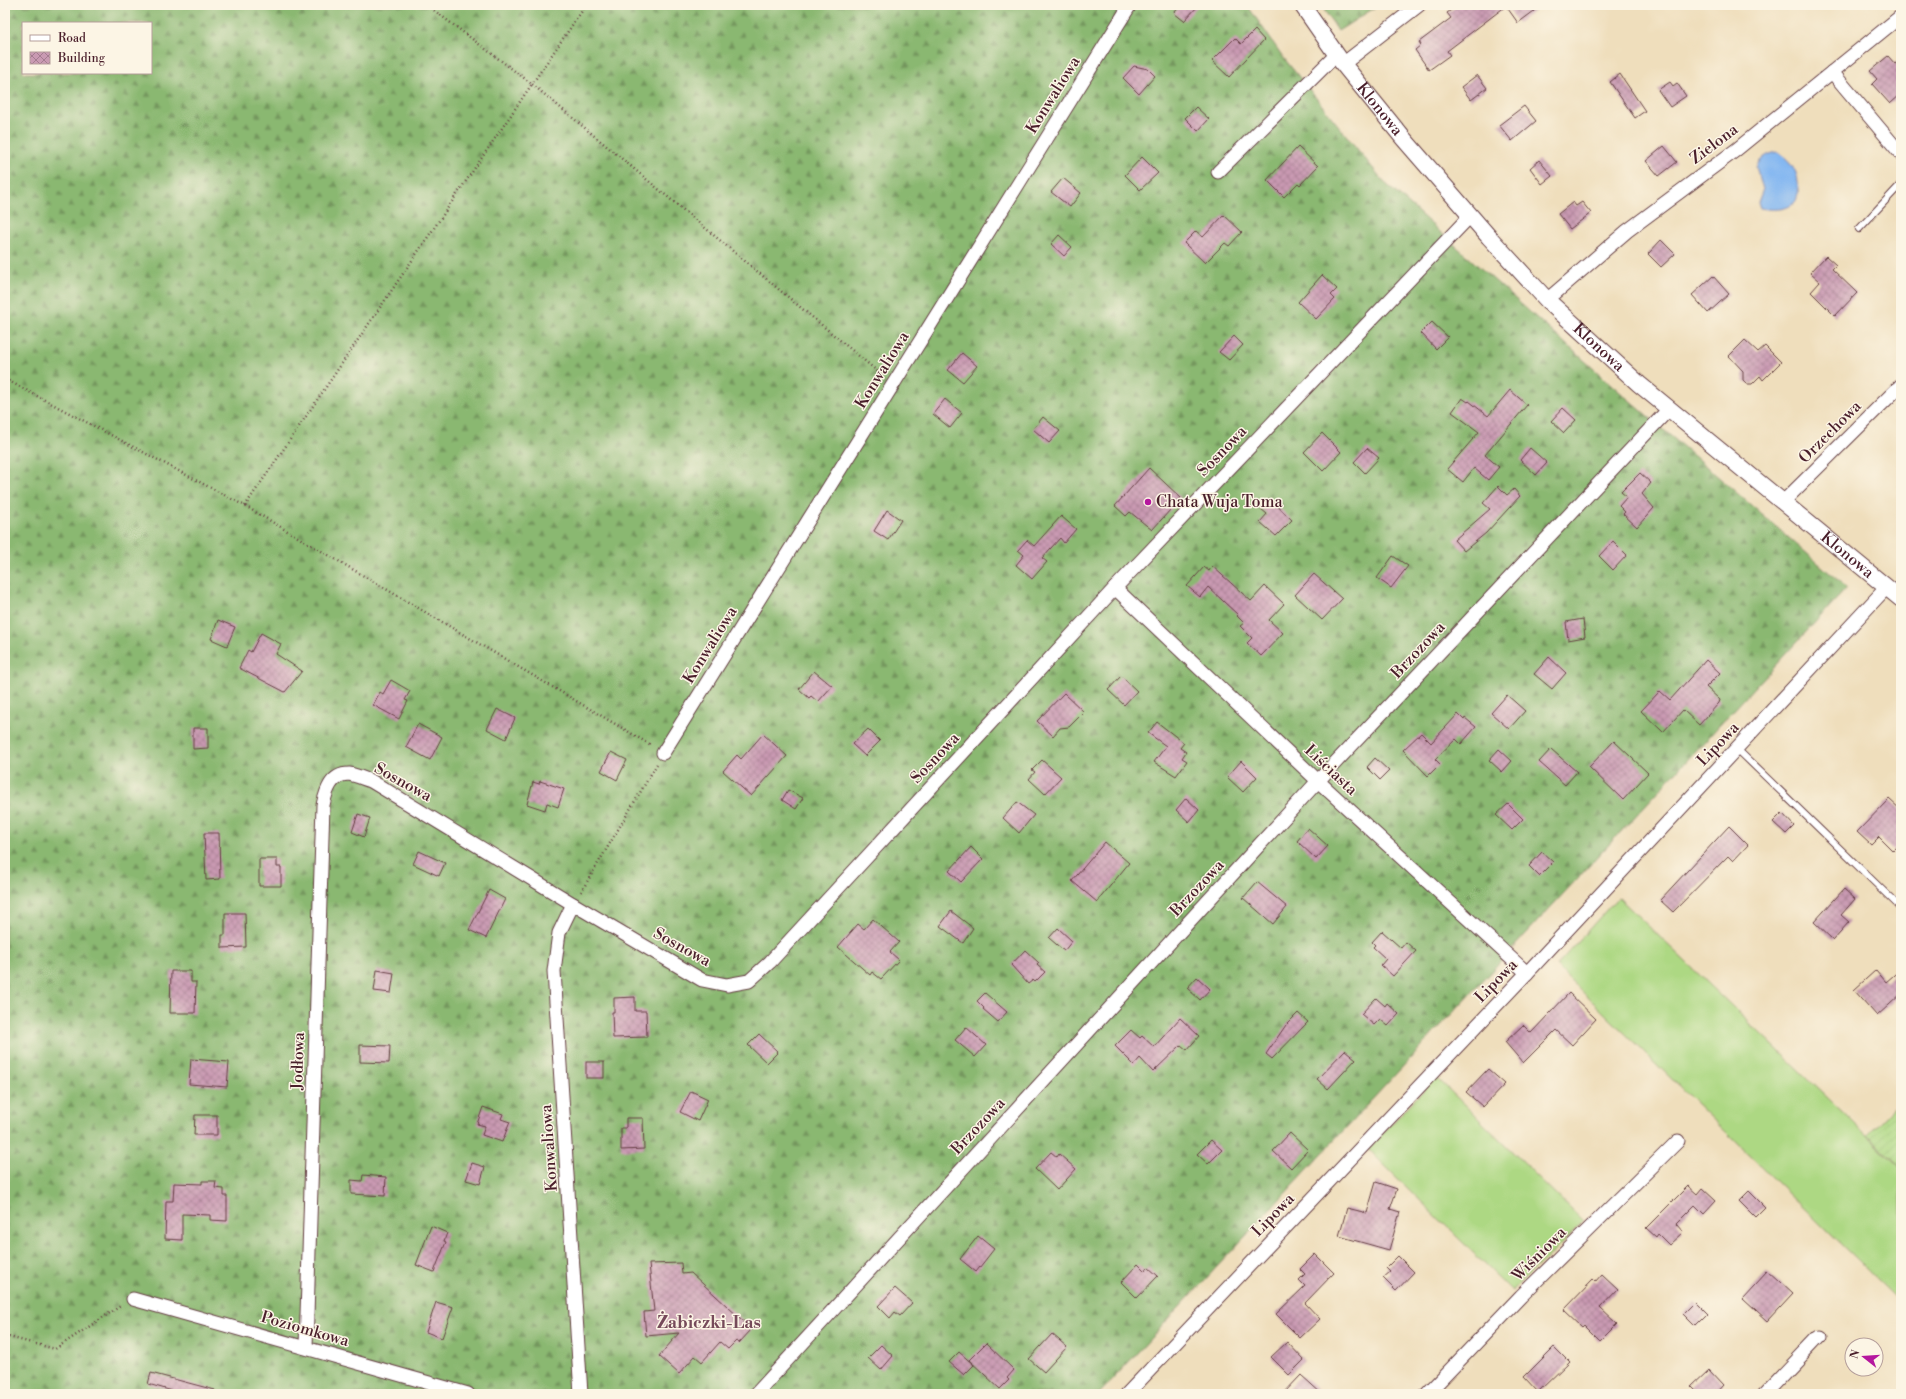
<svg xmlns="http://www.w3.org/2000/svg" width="1906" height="1399" viewBox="0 0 1906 1399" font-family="'Libre Bodoni',serif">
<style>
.grass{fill:#add883;stroke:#7c7c57}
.forest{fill:url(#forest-firs);stroke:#6a6c4e;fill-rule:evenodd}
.garden{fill:url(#garden-furrows);stroke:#7c7c57}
.water{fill:#84b7f1;stroke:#676b8e}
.building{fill:url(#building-cross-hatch)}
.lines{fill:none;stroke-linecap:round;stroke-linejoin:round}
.service-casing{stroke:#633c41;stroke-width:8}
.minor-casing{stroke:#633c41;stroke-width:15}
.tertiary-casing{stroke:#633c41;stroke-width:18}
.path{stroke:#633c41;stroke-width:2.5;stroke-dasharray:1 3;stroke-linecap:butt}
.service{stroke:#fff;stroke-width:6}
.minor{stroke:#fff;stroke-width:13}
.tertiary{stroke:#fff;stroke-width:16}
.poi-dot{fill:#b5179e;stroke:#fcf5e5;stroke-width:1.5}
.labels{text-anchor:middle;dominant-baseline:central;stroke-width:3;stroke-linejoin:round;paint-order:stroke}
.street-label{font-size:16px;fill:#4a1f2b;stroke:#fcf5e5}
.poi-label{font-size:16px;fill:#4a1f2b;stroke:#fcf5e5;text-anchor:start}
.neighbourhood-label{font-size:17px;font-weight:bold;fill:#764a5a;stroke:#fcf5e5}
</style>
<defs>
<pattern id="forest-firs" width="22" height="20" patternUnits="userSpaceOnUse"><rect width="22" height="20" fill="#8ab871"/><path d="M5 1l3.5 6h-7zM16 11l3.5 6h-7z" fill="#73955d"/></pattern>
<pattern id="garden-furrows" width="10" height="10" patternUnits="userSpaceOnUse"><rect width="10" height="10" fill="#add883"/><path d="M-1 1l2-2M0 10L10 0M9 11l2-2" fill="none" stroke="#96b971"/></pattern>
<pattern id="building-cross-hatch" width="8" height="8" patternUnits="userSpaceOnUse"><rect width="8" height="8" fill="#c99ab2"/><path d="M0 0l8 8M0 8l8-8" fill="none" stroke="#a57d91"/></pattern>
</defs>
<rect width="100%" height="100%" fill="#fcf5e5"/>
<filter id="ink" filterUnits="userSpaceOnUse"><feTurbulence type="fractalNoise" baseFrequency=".025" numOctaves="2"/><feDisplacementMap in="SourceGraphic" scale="8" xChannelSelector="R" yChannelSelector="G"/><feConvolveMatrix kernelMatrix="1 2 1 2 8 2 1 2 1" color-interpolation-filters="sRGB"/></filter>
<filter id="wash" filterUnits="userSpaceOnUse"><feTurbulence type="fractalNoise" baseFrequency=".012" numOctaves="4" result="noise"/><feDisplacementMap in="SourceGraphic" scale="16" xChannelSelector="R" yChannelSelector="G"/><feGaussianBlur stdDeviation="0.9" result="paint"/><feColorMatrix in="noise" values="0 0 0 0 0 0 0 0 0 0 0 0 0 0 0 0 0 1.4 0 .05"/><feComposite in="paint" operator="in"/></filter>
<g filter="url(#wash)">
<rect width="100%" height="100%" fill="#efdebc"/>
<g class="grass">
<polygon points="1618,897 1901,1168 1901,1303 1556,966"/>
<polygon points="1436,1077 1584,1222 1512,1291 1375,1156 1369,1148"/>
</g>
<g class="forest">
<path d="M5,5H1247L1283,57L1384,182L1613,386L1847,588L1099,1394H5ZM23,23H151V73H23Z"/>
<polygon points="1321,5 1379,5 1338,31"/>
</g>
<polygon class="garden" points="1901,1101 1901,1167 1868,1135"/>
<path class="water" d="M1777,152C1793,161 1800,175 1798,193C1797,196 1797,200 1795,202C1787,211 1771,210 1760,208L1758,202L1763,189L1756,167C1761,158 1767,154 1777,152Z"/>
<g id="blocks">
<g class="building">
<polygon points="1181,5 1199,5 1184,21 1174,13"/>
<polygon points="1458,5 1542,5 1518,23 1506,6 1447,51 1450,55 1429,70 1415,50 1421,45 1419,42 1451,18 1447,13"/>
<polygon points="1255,30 1264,40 1229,77 1212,61 1235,38 1241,44"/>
<polygon points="1888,56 1895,64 1901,59 1901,94 1890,104 1872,84 1877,79 1870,71"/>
<polygon points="1134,66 1148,69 1155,76 1139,94 1123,78"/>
<polygon points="1620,74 1645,111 1635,118 1610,82"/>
<polygon points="1477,75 1487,88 1471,100 1461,87"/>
<polygon points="1670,82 1673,86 1677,83 1686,96 1670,107 1658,90"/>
<polygon points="1524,106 1536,121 1512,141 1499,125"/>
<polygon points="1196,107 1209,119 1198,131 1185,118"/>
<polygon points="1664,146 1677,162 1659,176 1646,161"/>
<polygon points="1298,147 1318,166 1300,185 1298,183 1284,197 1267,180"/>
<polygon points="1142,157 1158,173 1140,190 1125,175"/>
<polygon points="1539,160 1552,176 1542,184 1530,168"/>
<polygon points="1063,178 1081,193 1070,207 1051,192"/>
<polygon points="1573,202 1576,206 1582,202 1591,213 1570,229 1558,214"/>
<polygon points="1224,215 1242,232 1229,246 1225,243 1205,263 1184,243 1196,231 1203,237"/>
<polygon points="1059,235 1072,247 1064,256 1051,244"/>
<polygon points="1661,240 1675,254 1661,267 1648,254"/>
<polygon points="1826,256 1836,265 1832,269 1857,293 1835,316 1811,292 1820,282 1810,273"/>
<polygon points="1322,275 1337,289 1331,295 1335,299 1316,319 1298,302"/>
<polygon points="1713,276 1729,294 1708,313 1692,295"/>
<polygon points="1432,322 1448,337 1436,349 1421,333"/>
<polygon points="1234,336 1243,345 1229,360 1219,352"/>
<polygon points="1745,340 1758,352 1765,346 1781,362 1763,380 1760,376 1752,384 1747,384 1743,380 1743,371 1729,356"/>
<polygon points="962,353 977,366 963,382 948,370"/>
<polygon points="1510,390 1527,405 1485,455 1499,467 1488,480 1474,468 1463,482 1447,469 1479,432 1452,412 1462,398 1468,402 1469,401 1488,416"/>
<polygon points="945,399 962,413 950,428 933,414"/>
<polygon points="1563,408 1576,420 1564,433 1551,421"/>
<polygon points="1043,417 1060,431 1049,443 1033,429"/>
<polygon points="1322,433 1341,452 1323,471 1304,452"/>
<polygon points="1367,448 1379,458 1365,473 1354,462"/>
<polygon points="1530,448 1547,463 1536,475 1520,460"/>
<polygon points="1149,468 1181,498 1152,530 1130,512 1126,516 1115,506"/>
<polygon points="1640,473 1651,483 1642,494 1654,508 1637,527 1623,514 1625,512 1619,506 1627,497 1621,492"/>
<polygon points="1498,486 1507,495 1514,489 1520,496 1486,533 1464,551 1454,540 1490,509 1483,503"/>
<polygon points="1270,499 1292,520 1276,536 1260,522 1267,514 1261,509"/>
<polygon points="887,510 901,520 888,540 874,531"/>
<polygon points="1061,516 1076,529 1064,543 1060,538 1042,558 1047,562 1032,579 1016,565 1024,555 1018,550 1027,540 1034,546"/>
<polygon points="1613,541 1627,555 1613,570 1599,556"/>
<polygon points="1393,556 1408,566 1391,588 1377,578"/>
<polygon points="1212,566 1251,601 1265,586 1284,604 1269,620 1283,633 1261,656 1247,643 1252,638 1240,626 1244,623 1237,616 1238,615 1208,587 1200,597 1187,586 1204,567 1209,571"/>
<polygon points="1314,574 1342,599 1322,620 1295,595"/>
<polygon points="1583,619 1585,637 1568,640 1566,622"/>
<polygon points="218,620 235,627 227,646 211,639"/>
<polygon points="261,633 281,644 276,654 302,671 285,692 239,668 248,650 251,652"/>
<polygon points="1549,657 1566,673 1552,689 1534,674"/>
<polygon points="1706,660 1720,673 1706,687 1720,700 1719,703 1699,725 1683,710 1663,732 1641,711 1660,691 1670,700"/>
<polygon points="814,671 832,686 818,702 811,696 809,698 799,689"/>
<polygon points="1121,676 1137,691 1124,705 1108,690"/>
<polygon points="391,680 410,691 405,700 408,701 399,719 373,705 380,692 383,694"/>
<polygon points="1064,693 1084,712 1069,727 1060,728 1053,736 1037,721"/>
<polygon points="1507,695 1525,711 1509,729 1491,713"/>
<polygon points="497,709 515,718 506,739 487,729"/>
<polygon points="1458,714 1464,720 1465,718 1476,727 1461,744 1456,739 1435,759 1440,764 1428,776 1403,750 1421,733 1431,743"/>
<polygon points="1157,722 1184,743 1180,748 1186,752 1182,758 1187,761 1176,776 1154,762 1166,746 1148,733"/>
<polygon points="418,724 442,737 430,760 406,747"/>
<polygon points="193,728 208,728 208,748 193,749"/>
<polygon points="868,729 880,741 865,756 852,744"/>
<polygon points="763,734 787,756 751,796 723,771 737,755 741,759"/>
<polygon points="1614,741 1648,773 1623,800 1589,767"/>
<polygon points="1499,749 1512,761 1502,772 1489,760"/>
<polygon points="1551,749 1577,772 1565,785 1539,762"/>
<polygon points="611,752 627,760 617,780 601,771"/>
<polygon points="1375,758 1389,771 1380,780 1367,767"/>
<polygon points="1042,760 1061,777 1045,794 1029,779 1035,772 1032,770"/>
<polygon points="1241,761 1257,777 1243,792 1227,777"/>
<polygon points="540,781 564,789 558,807 547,803 545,810 527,804 533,782 539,784"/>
<polygon points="788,790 803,798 796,809 782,800"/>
<polygon points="1186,798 1199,810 1189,822 1176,810"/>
<polygon points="1889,799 1901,810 1901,843 1893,851 1879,837 1871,845 1857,832"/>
<polygon points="1017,802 1034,815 1019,833 1003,818"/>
<polygon points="1508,804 1523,819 1512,830 1496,815"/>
<polygon points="1782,813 1794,826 1786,834 1773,822"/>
<polygon points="358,814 370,818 364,837 352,832"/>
<polygon points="1729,826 1748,845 1733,861 1728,856 1673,912 1660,900"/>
<polygon points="1308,828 1328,846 1316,859 1297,841"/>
<polygon points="204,833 219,833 220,879 206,880"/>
<polygon points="1105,842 1129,863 1097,902 1072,881"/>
<polygon points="971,847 983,859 961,882 949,871"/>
<polygon points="419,851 445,863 439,876 413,864"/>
<polygon points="1542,852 1553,862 1539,876 1529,866"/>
<polygon points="259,859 277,859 277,867 281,867 281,886 259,886"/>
<polygon points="1257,882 1287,907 1273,924 1243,898"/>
<polygon points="1844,889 1855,899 1841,915 1849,922 1833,940 1814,922"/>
<polygon points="489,890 505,899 486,938 469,930"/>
<polygon points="951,911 973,928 963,943 940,926"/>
<polygon points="225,913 245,913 246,947 222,948 222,935 225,935"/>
<polygon points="873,919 899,942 890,952 899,960 881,979 872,972 870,975 838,947 858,924 864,929"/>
<polygon points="1058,928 1072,941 1064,951 1049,938"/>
<polygon points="1382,931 1401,948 1406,942 1416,951 1393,976 1381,965 1386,959 1373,947 1375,945 1372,942"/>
<polygon points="1025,950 1039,963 1037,965 1045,972 1035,982 1033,980 1028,984 1011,965"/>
<polygon points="1901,969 1901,994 1877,1016 1854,990 1876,970 1886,982"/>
<polygon points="377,970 394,973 391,993 374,991"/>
<polygon points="171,971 191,971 191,982 196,982 195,1013 170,1013"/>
<polygon points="1197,977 1210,989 1200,1000 1187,988"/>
<polygon points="985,993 1007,1012 998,1022 983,1009 984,1008 977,1001"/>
<polygon points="1569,993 1596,1019 1572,1045 1556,1030 1523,1063 1505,1042 1523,1025 1531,1033"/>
<polygon points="635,997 635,1011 646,1011 647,1037 613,1038 612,1012 614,1012 614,998"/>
<polygon points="1376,998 1385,1006 1387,1003 1399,1014 1388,1026 1380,1019 1374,1025 1361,1014"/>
<polygon points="1298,1013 1308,1022 1272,1059 1266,1054 1286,1025"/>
<polygon points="1180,1018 1199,1036 1187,1050 1181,1045 1153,1072 1140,1058 1134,1065 1115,1046 1131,1030 1140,1038 1142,1036 1154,1047"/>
<polygon points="966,1027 986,1045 975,1057 955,1040"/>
<polygon points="759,1034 778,1052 767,1063 748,1045"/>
<polygon points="360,1045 390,1046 389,1063 360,1062"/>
<polygon points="1345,1050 1356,1059 1328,1089 1317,1079"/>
<polygon points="191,1059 229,1062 227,1087 189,1084"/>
<rect x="586" y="1062" width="18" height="16"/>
<polygon points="1488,1069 1505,1084 1483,1107 1466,1092"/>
<polygon points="691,1091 708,1099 698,1121 680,1112"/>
<polygon points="483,1107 503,1114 501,1119 510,1122 502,1142 482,1135 485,1126 477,1124"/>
<polygon points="195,1115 217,1115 217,1135 194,1135"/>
<polygon points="626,1118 643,1118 644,1149 621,1150 621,1128 626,1128"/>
<polygon points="1290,1133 1308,1150 1291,1168 1273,1151"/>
<polygon points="1211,1140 1222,1150 1208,1164 1197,1154"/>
<polygon points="1051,1152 1057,1157 1059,1154 1076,1169 1057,1190 1035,1169"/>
<polygon points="472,1163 485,1167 480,1184 466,1180"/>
<polygon points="363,1175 386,1177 385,1196 351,1194 351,1180 362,1181"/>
<polygon points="202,1181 216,1181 215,1188 224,1189 224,1196 227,1196 227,1221 210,1220 210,1215 182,1214 182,1240 165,1239 166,1201 173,1201 174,1183 202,1184"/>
<polygon points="1376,1182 1397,1189 1390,1209 1400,1212 1389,1250 1339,1236 1347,1208 1367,1213"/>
<polygon points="1688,1186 1697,1194 1702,1188 1716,1201 1704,1214 1695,1205 1676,1224 1683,1232 1669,1245 1658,1234 1656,1237 1646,1228"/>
<polygon points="1749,1191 1765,1207 1755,1217 1739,1201"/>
<polygon points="431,1226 447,1233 444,1241 446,1242 434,1272 416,1265"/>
<polygon points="978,1236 994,1249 976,1272 960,1259"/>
<polygon points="1315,1254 1334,1273 1305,1303 1320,1319 1300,1338 1276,1314 1305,1286 1299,1280 1305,1274 1300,1269"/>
<polygon points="1398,1256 1414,1272 1396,1291 1383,1278 1390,1272 1386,1268"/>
<polygon points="681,1263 682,1274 691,1273 752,1329 739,1343 736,1341 728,1349 720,1342 702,1362 695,1356 679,1374 659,1356 679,1333 646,1336 644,1312 654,1311 649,1264"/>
<polygon points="1138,1264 1145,1271 1148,1267 1158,1276 1137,1298 1121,1282"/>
<polygon points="1767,1272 1792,1295 1767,1322 1742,1299"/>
<polygon points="1602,1274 1618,1289 1600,1308 1617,1324 1600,1341 1583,1324 1581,1326 1564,1310 1593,1280 1595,1282"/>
<polygon points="895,1288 912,1303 900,1316 895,1312 890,1318 878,1306"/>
<polygon points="436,1302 453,1307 442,1338 426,1332"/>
<polygon points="1695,1302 1707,1314 1695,1326 1683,1314"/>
<polygon points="1052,1334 1067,1347 1044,1372 1029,1359"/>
<polygon points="1287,1342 1304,1360 1289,1375 1271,1357"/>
<polygon points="986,1343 1014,1370 1007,1378 1009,1380 1000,1389 969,1360"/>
<polygon points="881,1345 893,1356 881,1370 868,1358"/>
<polygon points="1554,1347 1569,1362 1538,1392 1524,1377"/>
<polygon points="959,1352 974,1365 964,1375 949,1362"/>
<polygon points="1710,1368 1724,1383 1714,1394 1697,1394 1690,1387"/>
<polygon points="151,1373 215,1390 214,1394 183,1394 148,1384"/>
<polygon points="1301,1375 1322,1394 1283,1394"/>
</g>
</g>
</g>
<g filter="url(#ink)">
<use href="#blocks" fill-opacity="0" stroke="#633c41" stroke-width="1"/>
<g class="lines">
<defs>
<g id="service">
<polyline points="1859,229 1901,184"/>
<polyline points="1737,749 1901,908"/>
</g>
<g id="minor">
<polyline points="1343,64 1419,5"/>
<polyline points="1832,72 1901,154"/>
<polyline points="1218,172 1336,55"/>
<polyline points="1547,300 1627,231 1736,150 1901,16"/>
<polyline points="1783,502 1901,385"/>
<polyline points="1115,588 1318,781 1527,973"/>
<polyline points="663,753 1130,5"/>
<polyline points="573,904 559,933 554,971 581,1394"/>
<polyline points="133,1299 468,1394"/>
<path d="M306,1347L323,805C326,791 331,774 349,774C356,775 364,779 371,781L573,904L702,980L727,985L749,981L770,962L1115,588L1471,215"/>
<polyline points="756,1394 1318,781 1669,409"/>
<polyline points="1127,1394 1527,973 1887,587"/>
<polyline points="1427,1394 1521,1296 1678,1141"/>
<polyline points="1765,1394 1819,1337"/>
</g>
<g id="tertiary">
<path id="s1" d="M1302,5L1343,64L1403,138L1489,237L1547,300L1639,384L1901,599"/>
</g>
</defs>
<use href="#service" class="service-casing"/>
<use href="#minor" class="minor-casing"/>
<use href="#tertiary" class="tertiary-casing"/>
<g class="path">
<polyline points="586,5 532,84 883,376"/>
<polyline points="5,379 245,506 651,745"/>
<polyline points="245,506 532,84 427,5"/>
<polyline points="581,892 657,764"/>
<polyline points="5,1336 55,1349 122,1305"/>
</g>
<use href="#service" class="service"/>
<use href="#minor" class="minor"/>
<use href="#tertiary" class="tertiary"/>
</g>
</g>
<circle class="poi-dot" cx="1148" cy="502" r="4"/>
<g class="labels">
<g class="street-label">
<text transform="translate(1053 95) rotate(-58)">Konwaliowa</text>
<text stroke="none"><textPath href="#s1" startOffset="130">Klonowa</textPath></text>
<text transform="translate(1714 144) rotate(-37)">Zielona</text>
<text stroke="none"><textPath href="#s1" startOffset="454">Klonowa</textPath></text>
<text transform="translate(882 370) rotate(-58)">Konwaliowa</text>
<text transform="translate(1830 432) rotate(-45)">Orzechowa</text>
<text transform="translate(1222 451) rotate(-46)">Sosnowa</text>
<text stroke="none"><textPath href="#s1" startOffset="778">Klonowa</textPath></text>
<text transform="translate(710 645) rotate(-58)">Konwaliowa</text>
<text transform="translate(1418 650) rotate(-47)">Brzozowa</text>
<text transform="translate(1718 744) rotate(-47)">Lipowa</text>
<text transform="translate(935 758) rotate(-47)">Sosnowa</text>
<text transform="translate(1331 770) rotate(43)">Liściasta</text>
<text transform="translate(403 782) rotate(29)">Sosnowa</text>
<text transform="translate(1197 888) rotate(-47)">Brzozowa</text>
<text transform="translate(682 947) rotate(29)">Sosnowa</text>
<text transform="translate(1496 981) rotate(-46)">Lipowa</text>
<text transform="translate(298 1061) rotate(-88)">Jodłowa</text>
<text transform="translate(978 1126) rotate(-47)">Brzozowa</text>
<text transform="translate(549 1148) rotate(-94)">Konwaliowa</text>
<text transform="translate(1273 1215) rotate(-46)">Lipowa</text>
<text transform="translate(1539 1254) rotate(-45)">Wiśniowa</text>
<text transform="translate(305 1329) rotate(16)">Poziomkowa</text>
</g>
<g class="poi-label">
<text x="1156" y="502">Chata Wuja Toma</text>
</g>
<g class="neighbourhood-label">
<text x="709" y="1323">Żabiczki-Las</text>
</g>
</g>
<rect width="1906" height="1399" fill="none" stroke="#fcf5e5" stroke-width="20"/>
<rect x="22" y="22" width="130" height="52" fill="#fcf5e5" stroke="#b59f9b"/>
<rect x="30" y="35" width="20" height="6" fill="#ffffff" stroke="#b59f9b"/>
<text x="58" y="42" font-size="12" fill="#4a1f2b">Road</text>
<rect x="30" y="52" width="20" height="12" fill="url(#building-cross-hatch)" stroke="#b59f9b"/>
<text x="58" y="62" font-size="12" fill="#4a1f2b">Building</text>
<g transform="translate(1864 1357) rotate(287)"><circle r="19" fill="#fcf5e5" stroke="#b59f9b"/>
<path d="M0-3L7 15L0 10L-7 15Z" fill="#b5179e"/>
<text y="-6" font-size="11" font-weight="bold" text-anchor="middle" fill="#4a1f2b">N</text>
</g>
</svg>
